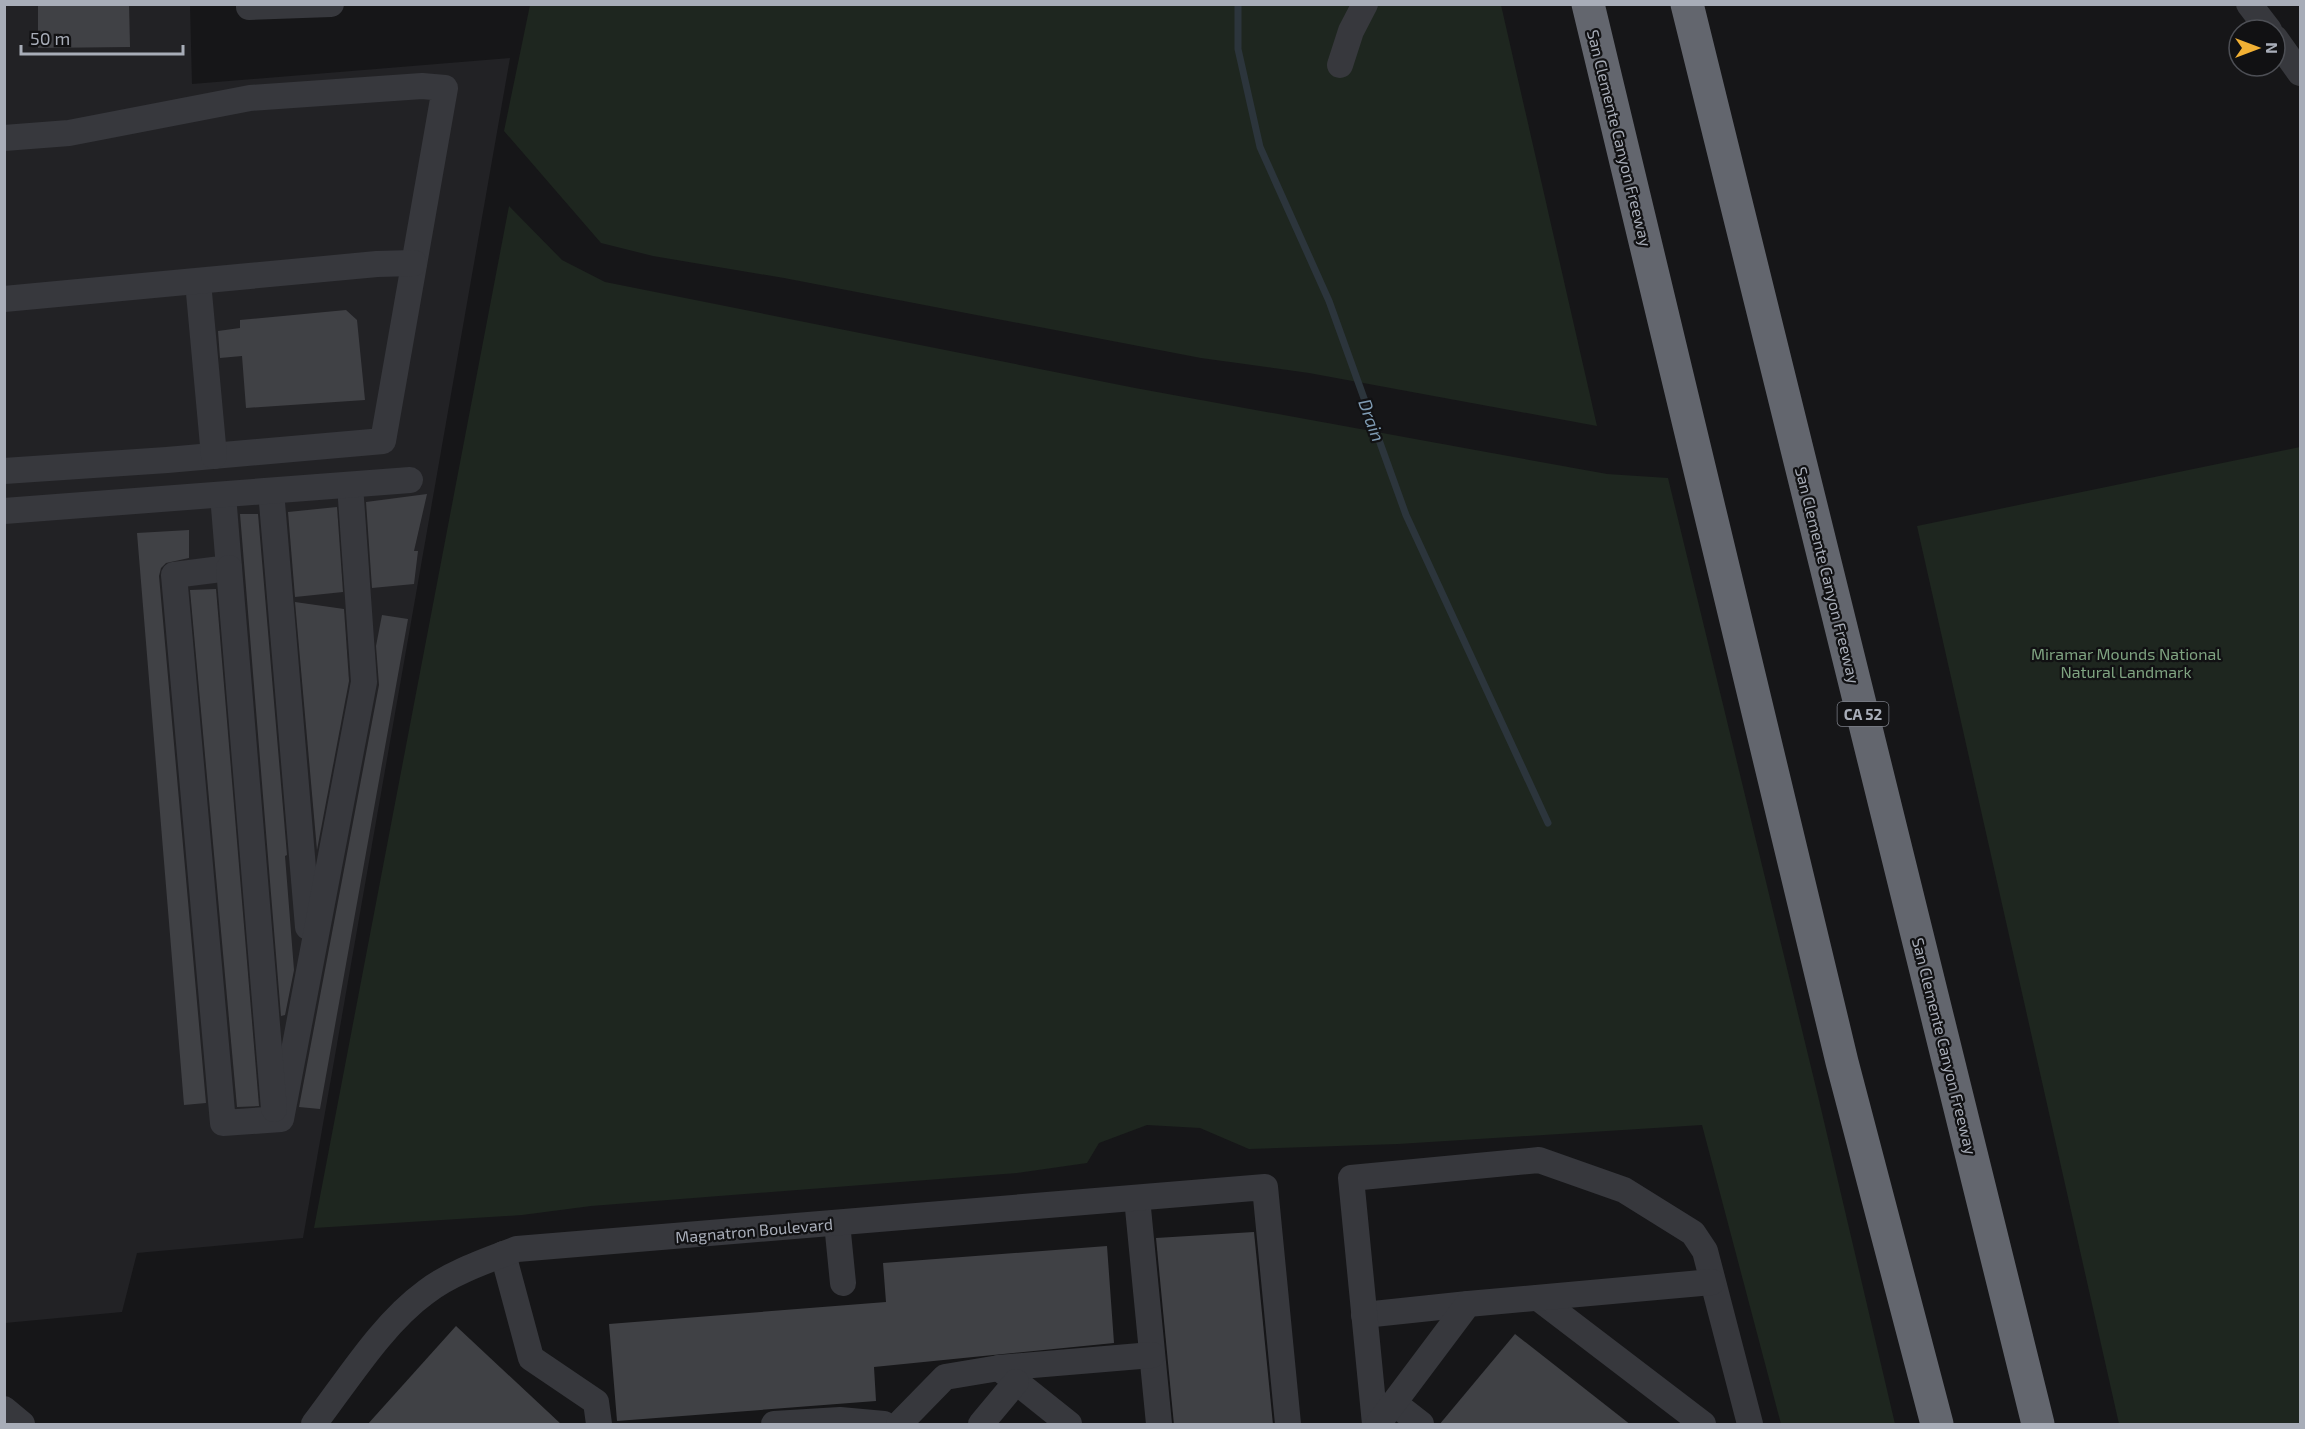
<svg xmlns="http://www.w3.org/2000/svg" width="2305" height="1429" viewBox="0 0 2305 1429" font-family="'Exo 2',sans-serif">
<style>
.built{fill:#222225}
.green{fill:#1e261f}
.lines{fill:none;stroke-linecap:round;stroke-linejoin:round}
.stream{stroke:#2c353c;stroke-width:7}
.building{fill:#404145}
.minor{stroke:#37383d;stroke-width:26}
.highway{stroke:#63666e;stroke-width:33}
.labels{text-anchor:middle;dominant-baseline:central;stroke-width:4.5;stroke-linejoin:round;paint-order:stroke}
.shield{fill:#111113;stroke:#7b7e86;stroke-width:1.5}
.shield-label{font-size:15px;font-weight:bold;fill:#a8adb8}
.street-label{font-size:16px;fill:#a8adb8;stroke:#111113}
.park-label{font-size:16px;fill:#7fa381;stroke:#111113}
.water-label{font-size:18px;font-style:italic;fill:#7f9bb3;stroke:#111113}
</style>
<rect width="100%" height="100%" fill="#161618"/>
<polygon class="built" points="5,5 190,5 192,84 510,58 303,1238 137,1253 122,1312 5,1323"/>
<g class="green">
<polygon points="530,5 1350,5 1331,56 1339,77 1353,53 1373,5 1501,5 1597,426 1309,373 1201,358 784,278 653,256 601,243 504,131"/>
<polygon points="509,206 562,260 605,282 1135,388 1607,474 1668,478 1818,1096 1895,1424 1781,1424 1702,1125 1398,1144 1249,1149 1200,1128 1147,1125 1099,1143 1087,1163 1017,1173 591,1206 522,1215 314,1228"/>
<polygon points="2300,447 2300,1424 2119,1424 1917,526"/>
</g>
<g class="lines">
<polyline class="stream" points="1238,4 1238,49 1260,147 1329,301 1406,515 1548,823"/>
</g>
<g class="building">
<polygon points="38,4 129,4 130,47 38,48"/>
<polygon points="346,310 357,320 365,400 246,408 242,356 220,358 218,331 240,328 240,320"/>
<polygon points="427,494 414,551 418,551 414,584 372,588 366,502"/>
<polygon points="337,507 343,592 295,597 288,512"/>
<polygon points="240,514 258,514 287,855 285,856 294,970 285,1015 281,1016"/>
<polygon points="189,530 189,558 166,563 161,568 159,576 206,1103 184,1105 137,533"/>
<polygon points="216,589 259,1106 237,1107 190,590"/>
<polygon points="295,602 344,609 349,681 317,850"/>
<polygon points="382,615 408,619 320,1109 299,1107 379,685 376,646"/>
<polygon points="1254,1232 1273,1425 1174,1425 1156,1238"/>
<polygon points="1107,1246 1114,1343 874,1367 876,1401 617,1421 609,1324 886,1302 883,1263"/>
<polygon points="456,1326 562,1425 367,1425"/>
<polygon points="1515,1334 1631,1425 1439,1425"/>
</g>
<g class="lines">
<g class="minor">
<polyline points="249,4 249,7 331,4"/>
<polyline points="2249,4 2269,30"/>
<polyline points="2275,38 2300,73"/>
<polyline points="1340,65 1351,31 1365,4"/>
<polyline points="4,138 69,133 250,98 422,86 445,88 383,441 167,460 4,471"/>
<polyline points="198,282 214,456"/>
<polyline points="4,299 377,264 414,263"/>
<polyline points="271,491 308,927"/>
<polyline points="223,495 229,568 174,575 223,1123 281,1119 364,682 350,485"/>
<polyline points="4,511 410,480"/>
<polyline points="229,568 274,1109"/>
<polyline points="1137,1198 1159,1424"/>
<polyline points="837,1223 843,1283"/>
<polyline points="503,1254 531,1358 596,1402 599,1424"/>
<polyline points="1538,1298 1703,1424"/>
<polyline points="1364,1315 1468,1304"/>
<polyline points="999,1368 1069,1424"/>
<polyline points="1394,1403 1421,1424"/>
<polyline points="4,1409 22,1424"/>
<path d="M314,1424C347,1381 382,1324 426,1292C450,1273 488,1260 517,1249L1265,1187L1288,1424"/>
<polyline points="774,1424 840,1420 884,1424"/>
<polyline points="899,1424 945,1377 999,1368 1152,1355"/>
<polyline points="981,1424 1016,1382"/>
<polyline points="1375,1424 1351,1178 1539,1160 1624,1190 1693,1233 1705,1251 1750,1424"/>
<polyline points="1378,1424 1468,1304 1712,1282"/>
</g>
<g class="highway">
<polyline points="1588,4 1842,1062 1937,1424"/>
<polyline points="1687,4 2038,1424"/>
</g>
</g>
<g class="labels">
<rect class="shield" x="1837.5" y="702" width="51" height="24" rx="4.5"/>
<g class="shield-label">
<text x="1863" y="714">CA 52</text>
</g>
<g class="street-label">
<text transform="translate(1620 138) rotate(76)">San Clemente Canyon Freeway</text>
<text transform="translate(1828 575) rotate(76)">San Clemente Canyon Freeway</text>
<text transform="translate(1945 1046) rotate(76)">San Clemente Canyon Freeway</text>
<text transform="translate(754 1230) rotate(-5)">Magnatron Boulevard</text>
</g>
<g class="park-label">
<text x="2126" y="653">Miramar Mounds National<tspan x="2126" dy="18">Natural Landmark</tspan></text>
</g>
<g class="water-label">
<text transform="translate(1372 420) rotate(70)">Drain</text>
</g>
</g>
<rect width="2305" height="1429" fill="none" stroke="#a8adb8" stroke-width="12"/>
<g transform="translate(2257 48) rotate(90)"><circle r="28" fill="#111113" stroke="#4d4f55" stroke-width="1.5"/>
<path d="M0-4.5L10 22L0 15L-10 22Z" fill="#f2b134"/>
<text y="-9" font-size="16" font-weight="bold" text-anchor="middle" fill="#a8adb8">N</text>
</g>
<path d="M21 45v9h162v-9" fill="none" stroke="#a8adb8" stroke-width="3"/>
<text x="30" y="45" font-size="18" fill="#a8adb8" stroke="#111113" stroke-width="4.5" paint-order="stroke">50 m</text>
</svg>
